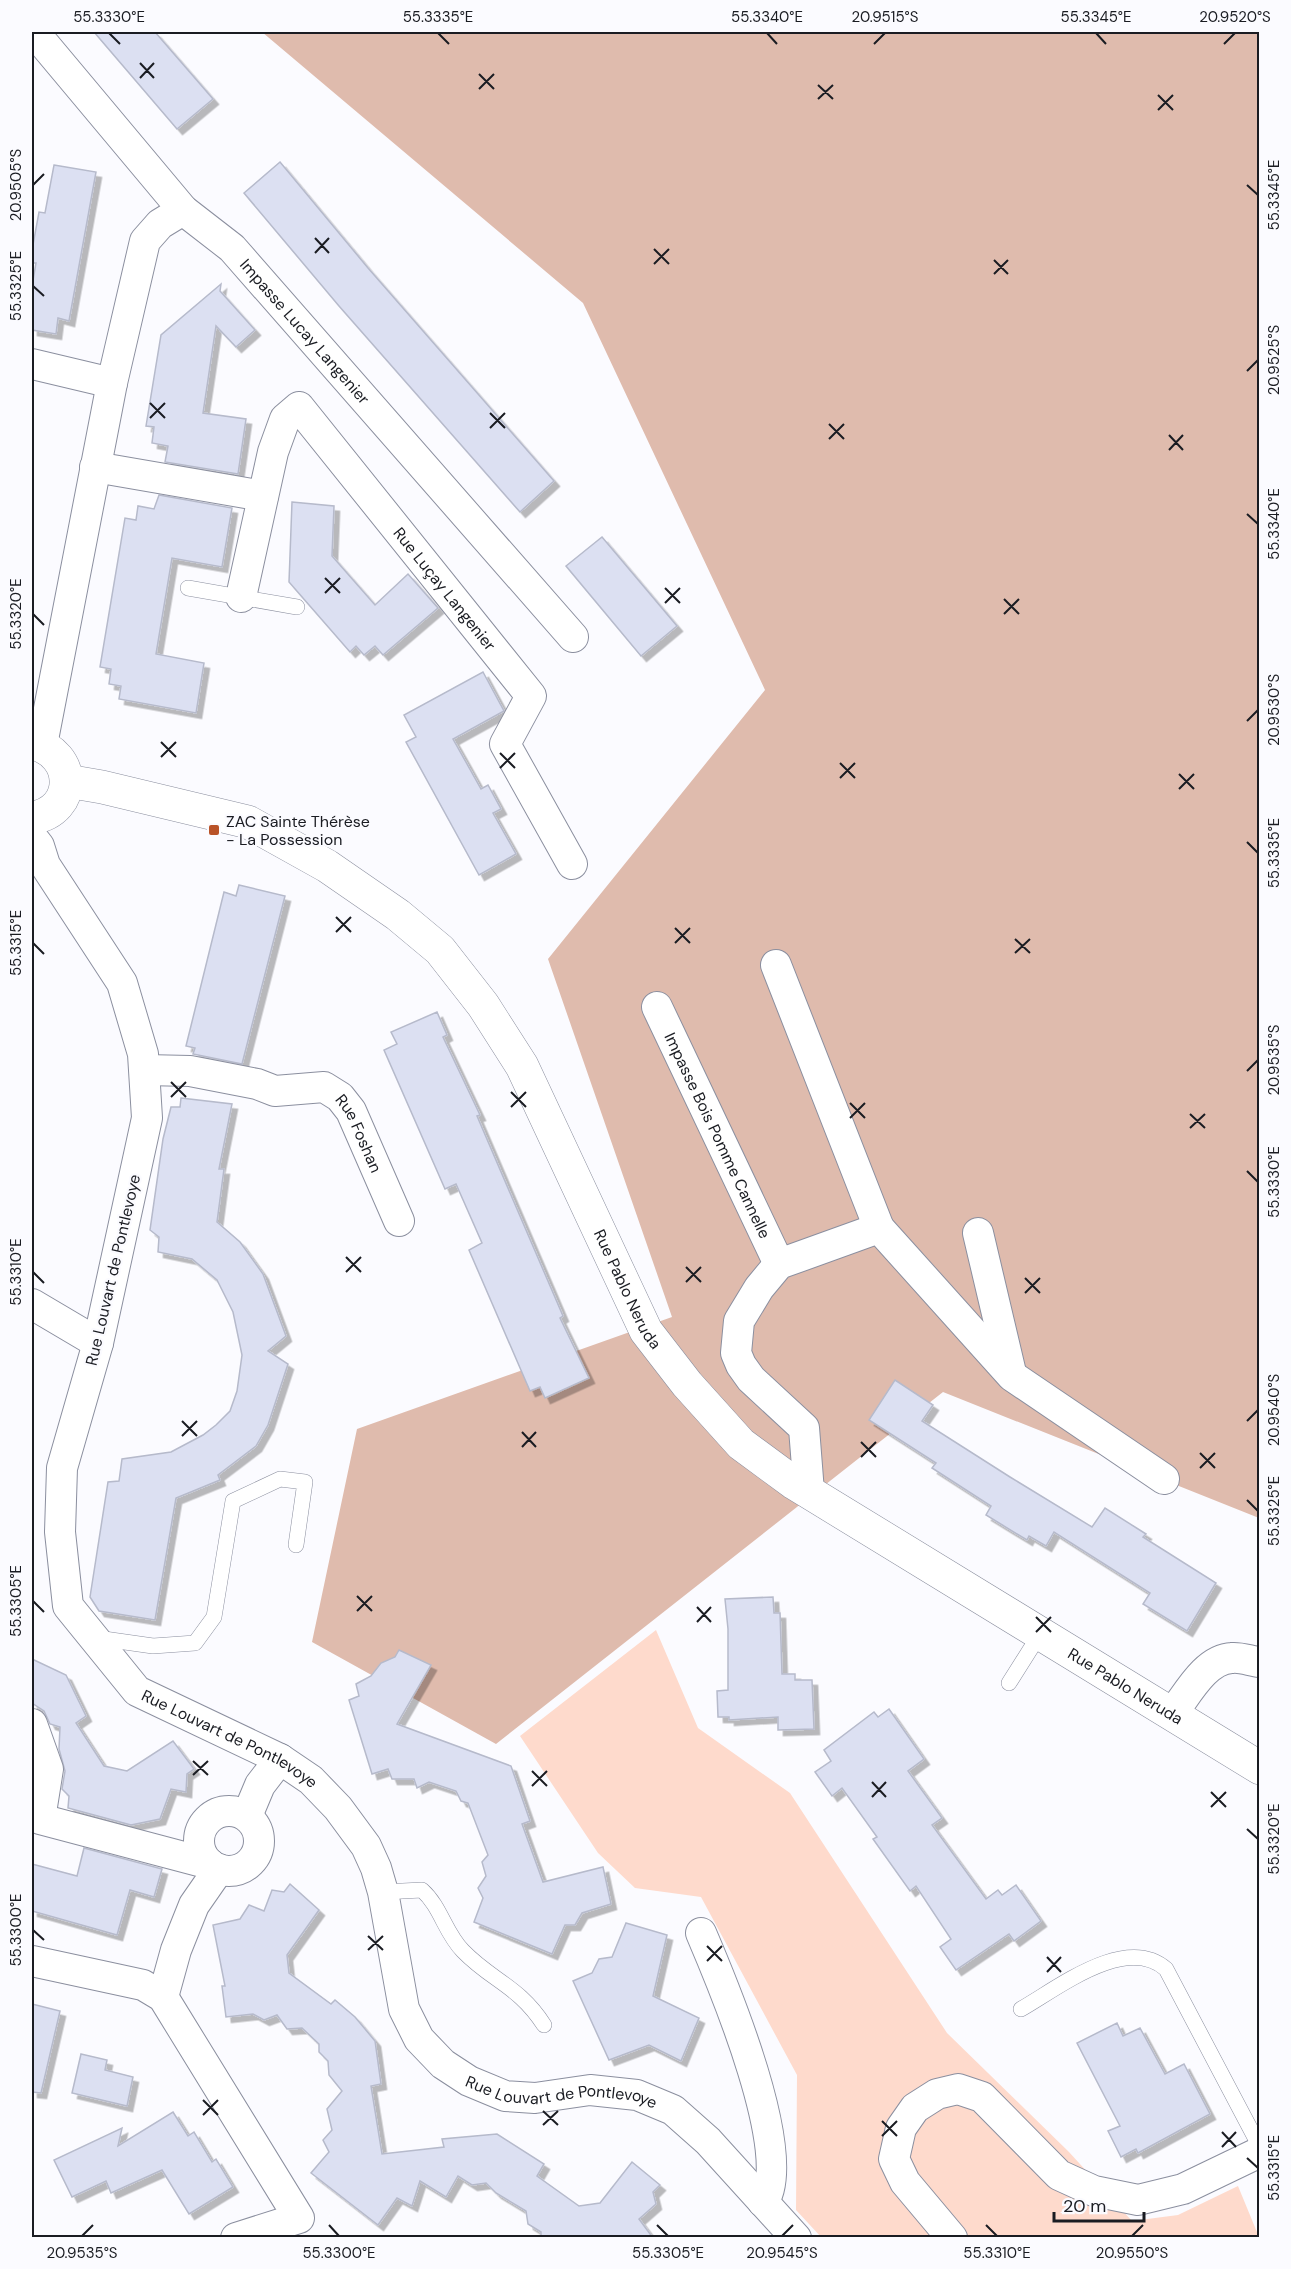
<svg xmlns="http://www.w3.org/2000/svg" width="1291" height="2269" viewBox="0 0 1291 2269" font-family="'DM Sans',sans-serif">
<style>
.green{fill:#fedacc}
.forest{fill:#dfbbad}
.building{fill:#dce0f2;stroke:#b6bacb;stroke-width:1.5;filter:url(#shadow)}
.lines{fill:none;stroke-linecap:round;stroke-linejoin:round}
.service-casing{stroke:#8b8f9f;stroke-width:16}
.minor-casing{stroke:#8b8f9f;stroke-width:32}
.secondary-casing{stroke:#8b8f9f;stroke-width:34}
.service{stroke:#fff;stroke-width:15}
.minor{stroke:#fff;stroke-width:30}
.secondary{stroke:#fff;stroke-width:33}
.ticks{fill:none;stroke:#1a1c22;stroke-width:2}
.poi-dot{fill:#b95328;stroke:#fbfbff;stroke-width:2}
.labels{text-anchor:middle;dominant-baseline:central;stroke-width:4.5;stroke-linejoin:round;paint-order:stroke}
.street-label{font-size:16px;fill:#1a1c22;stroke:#fbfbff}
.poi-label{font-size:16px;fill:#1a1c22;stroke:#fbfbff;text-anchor:start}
.neatline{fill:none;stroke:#1a1c22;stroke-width:2}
.ticks-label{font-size:15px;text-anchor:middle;fill:#1a1c22}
</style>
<defs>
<filter id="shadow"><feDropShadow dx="5.5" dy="5.5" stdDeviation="0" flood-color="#0004"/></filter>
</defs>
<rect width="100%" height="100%" fill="#fbfbff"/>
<polygon class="green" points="656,1630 698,1728 790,1793 947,2033 1069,2152 1132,2221 1178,2215 1238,2186 1259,2237 821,2237 796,2210 797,2075 701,1897 635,1888 598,1853 520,1736"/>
<polygon class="forest" points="262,32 1259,32 1259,1518 943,1392 496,1744 312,1642 357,1429 672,1317 548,959 765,690 583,303"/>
<g class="building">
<polygon points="94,32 155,32 213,99 177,129"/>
<polygon points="280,162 368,268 554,481 520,512 339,306 244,193"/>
<polygon points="54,165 96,172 69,321 58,318 56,334 32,330 32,286 36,263 32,263 32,250 39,212 45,213"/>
<polygon points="221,284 220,291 255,330 236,347 216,326 203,413 246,419 238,474 165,462 168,446 152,443 154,427 146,426 161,335"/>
<polygon points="159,495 232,508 222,567 172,558 156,654 204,663 196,713 119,699 121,686 109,684 111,669 100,667 125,518 136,520 138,506 154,509"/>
<polygon points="292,502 334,506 332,556 375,605 408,574 438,608 383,655 375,646 364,655 356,646 350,652 289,582"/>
<polygon points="602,537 677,626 641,656 566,566"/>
<polygon points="483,672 504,711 453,739 481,789 488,785 501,809 493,813 516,854 479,875 406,742 416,737 404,715"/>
<polygon points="239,885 285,896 242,1064 193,1054 195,1048 186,1046 224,892 236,896"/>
<polygon points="437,1012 447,1035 443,1037 480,1115 477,1116 563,1316 560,1318 589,1378 545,1398 540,1387 530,1391 469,1250 482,1243 456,1184 445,1189 384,1050 397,1044 391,1032"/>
<polygon points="181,1098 232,1104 219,1169 224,1169 217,1222 240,1242 263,1274 286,1336 268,1351 288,1364 268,1425 256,1446 218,1475 220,1480 176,1498 155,1620 99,1611 90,1597 108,1482 119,1481 122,1459 171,1452 203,1435 216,1425 230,1411 237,1391 242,1355 233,1312 217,1280 192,1259 158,1252 159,1237 150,1230 163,1139 171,1107 180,1107"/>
<polygon points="895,1380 933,1405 922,1421 1010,1477 1092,1527 1105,1508 1146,1534 1143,1537 1216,1583 1187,1631 1143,1604 1150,1593 1054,1532 1046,1546 1029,1536 1027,1540 986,1515 991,1506 932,1468 936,1463 869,1420"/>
<polygon points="773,1597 774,1613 780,1613 782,1674 795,1674 795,1680 812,1680 814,1729 778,1730 778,1717 729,1720 729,1717 718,1717 717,1691 728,1690 728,1629 725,1599"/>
<polygon points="399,1650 431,1665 397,1724 511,1766 530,1821 522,1824 543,1882 603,1867 611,1904 582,1913 575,1925 565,1925 552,1954 474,1922 483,1898 478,1888 486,1876 482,1862 488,1855 468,1803 461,1801 456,1791 429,1782 417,1788 414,1779 392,1779 388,1769 372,1774 349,1700 359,1696 356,1684 371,1676 381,1663 395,1657"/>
<polygon points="32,1659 66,1675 86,1716 76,1723 104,1766 127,1771 173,1741 194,1769 187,1774 186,1792 171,1789 160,1819 131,1825 68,1808 69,1796 62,1789 65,1771 59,1749 60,1727 50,1724 44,1711 32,1703"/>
<polygon points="889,1709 924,1759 908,1771 942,1818 932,1825 986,1899 998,1890 1002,1895 1016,1885 1041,1921 1014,1941 1009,1934 956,1970 940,1947 951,1939 916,1886 910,1891 873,1839 877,1837 842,1788 832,1796 815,1772 831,1761 824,1750 874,1712 878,1717"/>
<polygon points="84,1848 162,1869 154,1897 130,1890 117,1935 32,1911 32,1864 77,1876"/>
<polygon points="290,1884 319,1910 287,1955 289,1973 331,2004 335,2000 355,2017 375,2041 381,2084 371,2086 382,2154 444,2147 442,2139 497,2134 544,2164 537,2176 579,2206 600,2203 632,2162 660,2185 653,2192 656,2204 639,2219 653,2238 541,2238 541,2232 528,2224 526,2211 496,2193 486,2183 472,2185 458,2176 446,2197 420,2181 412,2206 397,2198 378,2225 311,2173 329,2152 323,2140 332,2130 327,2109 342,2091 329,2075 328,2061 319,2052 319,2044 302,2028 287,2029 277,2015 264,2020 253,2014 226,2017 222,1986 225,1986 213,1925 240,1919 249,1905 264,1911 272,1890 284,1892"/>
<polygon points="626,1923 667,1935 653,1996 699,2018 681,2061 649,2045 609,2060 573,1981 592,1973 599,1959 612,1957"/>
<polygon points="32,2004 60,2011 41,2093 32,2092"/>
<polygon points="1117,2023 1123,2036 1140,2028 1165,2074 1184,2064 1210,2114 1138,2153 1136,2149 1121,2157 1108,2131 1120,2126 1077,2043"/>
<polygon points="81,2054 107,2060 105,2070 133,2077 127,2106 72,2093"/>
<polygon points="173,2112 188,2136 194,2132 212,2162 216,2159 233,2187 189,2214 162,2170 111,2193 106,2181 72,2197 54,2160 122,2128 118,2146"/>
</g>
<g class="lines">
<defs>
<g id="service">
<polyline points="188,588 297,607"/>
<polyline points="97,1638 153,1646 195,1643 214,1617 233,1501 280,1479 305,1482 296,1545"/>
<polyline points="1009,1683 1040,1634"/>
<path d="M383,1892L422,1890C441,1907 445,1933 463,1951C492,1981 519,1986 544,2025"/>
<path d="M1021,2009C1058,1988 1126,1934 1166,1969L1260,2147"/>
</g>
<g id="minor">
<path id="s1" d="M34,32L183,210L232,248L573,637"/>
<polyline points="32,364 112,383"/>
<polyline points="95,467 263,496"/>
<path id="s2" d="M241,597L273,452L285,419L299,407L531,696L505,744L572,864"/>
<polyline points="42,745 112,383 145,241 160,224 183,210"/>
<path id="s3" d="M32,837L39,846L45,865L122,983L143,1054L147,1118L98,1343L62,1468L60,1532L68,1606L137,1691L280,1759L311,1780L338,1808L366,1846L376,1868L383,1892L404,2009L419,2039L443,2064L469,2081L505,2096L535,2098L590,2090L637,2095L673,2110L708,2141L796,2238"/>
<polyline points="776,965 879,1228"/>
<path id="s4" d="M657,1007L779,1264"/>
<path id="s5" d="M145,1070L190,1071L257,1084L275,1091L324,1087L340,1097L351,1111L399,1221"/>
<polyline points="978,1233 1011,1373"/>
<polyline points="32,1304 98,1343"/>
<polyline points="809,1492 804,1428 751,1379 741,1365 736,1353 739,1321 759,1288 779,1264 879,1228 1012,1376 1164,1479"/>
<path d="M1172,1714C1187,1695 1205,1659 1232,1658C1240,1657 1251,1661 1260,1662"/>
<polyline points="32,1724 48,1769 40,1819 210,1864"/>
<circle cx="229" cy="1841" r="30"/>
<polyline points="247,1816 260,1785 280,1759"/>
<path d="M701,1933C722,1982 797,2159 763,2202"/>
<polyline points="32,1961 143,1985 163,1997 299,2218 236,2238"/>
<polyline points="163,1997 176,1950 194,1905 219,1869"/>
<polyline points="952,2238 905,2182 894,2159 901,2128 915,2108 937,2094 958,2089 982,2097 1059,2175 1094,2191 1138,2200 1183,2189 1260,2152"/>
</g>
<g id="secondary">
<path d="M32,743C77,753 78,811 32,818"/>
<path id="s6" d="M67,781L102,787L248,822L327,866L398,915L440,950L483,1005L522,1066L646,1331L687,1384L741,1444L794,1483L1260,1768"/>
</g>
</defs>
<use href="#service" class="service-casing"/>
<use href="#minor" class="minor-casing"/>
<use href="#secondary" class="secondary-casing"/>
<use href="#service" class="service"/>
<use href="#minor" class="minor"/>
<use href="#secondary" class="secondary"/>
</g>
<path class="ticks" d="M109,33L120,44M438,33L449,44M767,33L777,44M1096,33L1106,44M874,44L885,33M1224,44L1235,33M140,63L154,78M479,74L494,89M140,78L154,63M818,85L833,99M479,89L494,74M1158,95L1173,110M818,99L833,85M1158,110L1173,95M33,185L44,174M1247,185L1258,195M315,238L329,253M654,249L669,264M315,253L329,238M994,260L1008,274M654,264L669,249M994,274L1008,260M33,286L44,296M1247,371L1258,360M150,403L165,418M490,413L505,428M150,418L165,403M829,424L844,439M490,428L505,413M1169,435L1183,450M829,439L844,424M1169,450L1183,435M1247,514L1258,524M325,578L340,593M665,588L680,603M325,593L340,578M1004,599L1019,614M665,603L680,588M33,614L44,625M1004,614L1019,599M1247,721L1258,710M161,742L176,757M500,753L515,768M161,757L176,742M840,763L855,778M500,768L515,753M1179,774L1194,789M840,778L855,763M1179,789L1194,774M1247,842L1258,853M336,917L351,932M675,928L690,943M336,932L351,917M1015,939L1030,953M33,943L44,954M675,943L690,928M1015,953L1030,939M1247,1071L1258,1060M171,1082L186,1097M511,1092L526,1107M171,1097L186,1082M850,1103L865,1118M511,1107L526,1092M1190,1114L1205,1128M850,1118L865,1103M1190,1128L1205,1114M1247,1171L1258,1182M346,1257L361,1272M686,1267L701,1282M33,1272L44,1283M346,1272L361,1257M1025,1278L1040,1293M686,1282L701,1267M1025,1293L1040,1278M182,1421L197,1436M1247,1421L1258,1410M522,1432L536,1447M182,1436L197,1421M861,1442L876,1457M522,1447L536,1432M1200,1453L1215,1468M861,1457L876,1442M1200,1468L1215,1453M1247,1500L1258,1511M357,1596L372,1611M33,1601L44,1612M697,1607L711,1622M357,1611L372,1596M1036,1617L1051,1632M697,1622L711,1607M1036,1632L1051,1617M193,1761L208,1775M532,1771L547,1786M193,1775L208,1761M872,1782L886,1797M532,1786L547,1771M1211,1792L1226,1807M872,1797L886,1782M1211,1807L1226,1792M1247,1829L1258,1839M33,1930L44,1940M368,1936L383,1950M707,1946L722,1961M368,1950L383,1936M1047,1957L1061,1972M707,1961L722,1946M1047,1972L1061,1957M203,2100L218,2115M543,2111L558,2125M203,2115L218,2100M882,2121L897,2136M543,2125L558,2111M1222,2132L1236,2147M882,2136L897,2121M1222,2147L1236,2132M1247,2158L1258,2168M329,2225L339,2236M657,2225L668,2236M986,2225L997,2236M82,2236L93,2225M782,2236L793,2225M1132,2236L1143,2225"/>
<rect class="poi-dot" x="208" y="824" width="12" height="12" rx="3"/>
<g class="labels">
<g class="street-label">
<text stroke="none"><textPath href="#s1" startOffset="405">Impasse Lucay Langenier</textPath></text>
<text stroke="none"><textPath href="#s2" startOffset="435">Rue Luçay Langenier</textPath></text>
<text stroke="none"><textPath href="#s5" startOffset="242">Rue Foshan</textPath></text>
<text stroke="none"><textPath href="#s4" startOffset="142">Impasse Bois Pomme Cannelle</textPath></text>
<text transform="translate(113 1270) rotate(-77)">Rue Louvart de Pontlevoye</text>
<text stroke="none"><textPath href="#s6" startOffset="806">Rue Pablo Neruda</textPath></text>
<text stroke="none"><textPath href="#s6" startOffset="1454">Rue Pablo Neruda</textPath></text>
<text stroke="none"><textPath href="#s3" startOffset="1023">Rue Louvart de Pontlevoye</textPath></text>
<text stroke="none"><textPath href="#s3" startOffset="1563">Rue Louvart de Pontlevoye</textPath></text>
</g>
<g class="poi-label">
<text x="226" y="821">ZAC Sainte Thérèse<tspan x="226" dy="18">- La Possession</tspan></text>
</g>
</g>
<rect width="1291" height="2269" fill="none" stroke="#fbfbff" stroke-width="66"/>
<path d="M1054 2212v9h90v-9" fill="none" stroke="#1a1c22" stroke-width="3"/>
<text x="1063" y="2212" font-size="18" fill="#1a1c22" stroke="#fbfbff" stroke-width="4.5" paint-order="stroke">20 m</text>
<rect x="33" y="33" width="1225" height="2203" class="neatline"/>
<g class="ticks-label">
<text x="109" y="22">55.3330°E</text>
<text x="438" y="22">55.3335°E</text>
<text x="767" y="22">55.3340°E</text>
<text x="885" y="22">20.9515°S</text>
<text x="1096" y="22">55.3345°E</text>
<text x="1235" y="22">20.9520°S</text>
<text transform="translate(16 185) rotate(-90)" y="5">20.9505°S</text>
<text transform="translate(1274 195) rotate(-90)" y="5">55.3345°E</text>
<text transform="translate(16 286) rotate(-90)" y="5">55.3325°E</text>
<text transform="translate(1274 360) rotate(-90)" y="5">20.9525°S</text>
<text transform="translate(1274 524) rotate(-90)" y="5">55.3340°E</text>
<text transform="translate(16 614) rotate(-90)" y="5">55.3320°E</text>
<text transform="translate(1274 710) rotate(-90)" y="5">20.9530°S</text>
<text transform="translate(1274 853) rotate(-90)" y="5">55.3335°E</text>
<text transform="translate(16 943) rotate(-90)" y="5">55.3315°E</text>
<text transform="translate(1274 1060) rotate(-90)" y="5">20.9535°S</text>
<text transform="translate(1274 1182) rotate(-90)" y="5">55.3330°E</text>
<text transform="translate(16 1272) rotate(-90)" y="5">55.3310°E</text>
<text transform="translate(1274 1410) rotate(-90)" y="5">20.9540°S</text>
<text transform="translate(1274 1511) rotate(-90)" y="5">55.3325°E</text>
<text transform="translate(16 1601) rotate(-90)" y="5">55.3305°E</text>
<text transform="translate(1274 1839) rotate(-90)" y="5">55.3320°E</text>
<text transform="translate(16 1930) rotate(-90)" y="5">55.3300°E</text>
<text transform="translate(1274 2168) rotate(-90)" y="5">55.3315°E</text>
<text x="82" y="2258">20.9535°S</text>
<text x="339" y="2258">55.3300°E</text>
<text x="668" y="2258">55.3305°E</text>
<text x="782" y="2258">20.9545°S</text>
<text x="997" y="2258">55.3310°E</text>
<text x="1132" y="2258">20.9550°S</text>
</g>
</svg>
